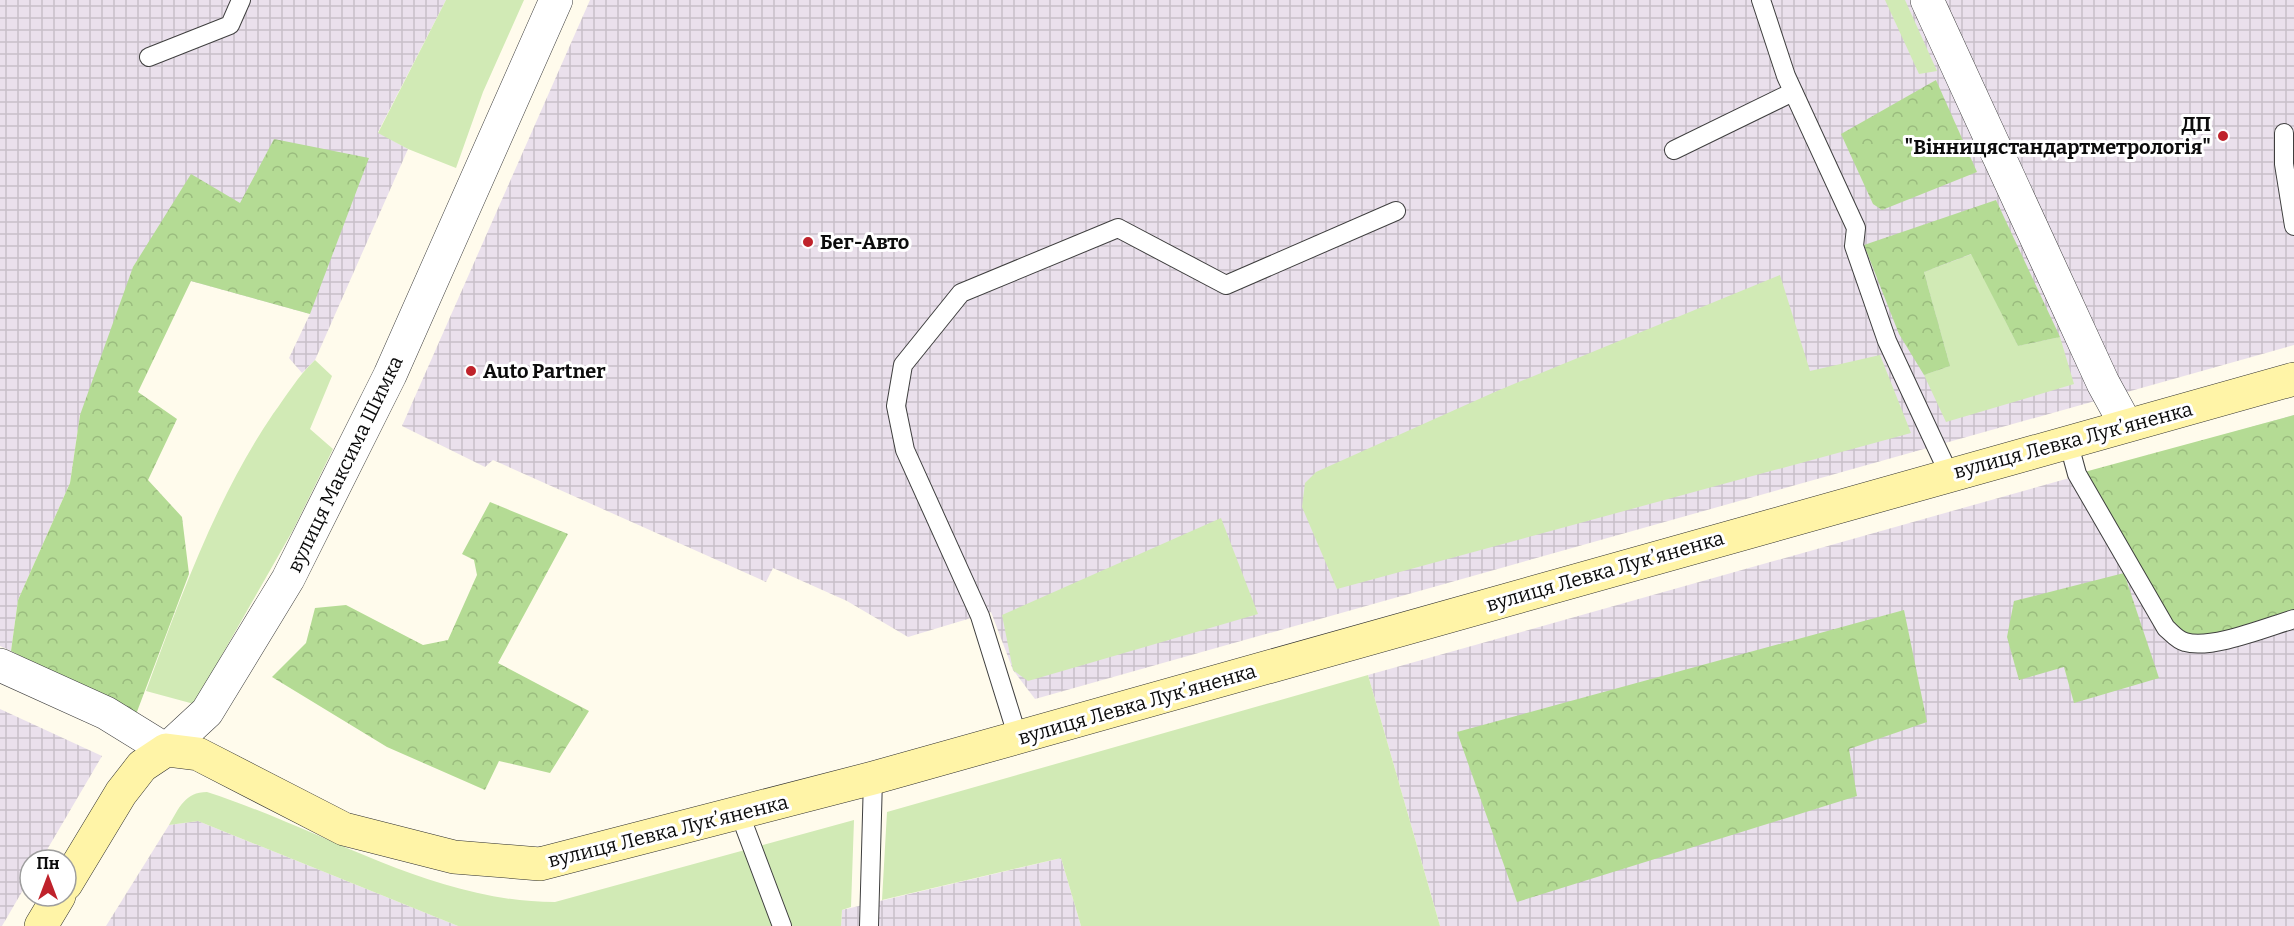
<svg xmlns="http://www.w3.org/2000/svg" width="2294" height="926" viewBox="0 0 2294 926" font-family="Bitter,serif">
<style>
.industrial{fill:url(#industrial-grid)}
.grass{fill:#d1eab5}
.forest{fill:url(#forest-crowns)}
.lines{fill:none;stroke-linecap:round;stroke-linejoin:round}
.service-casing{stroke:#3f3f3f;stroke-width:20}
.minor-casing{stroke:#3f3f3f;stroke-width:34}
.secondary-casing{stroke:#2e2e2e;stroke-width:34}
.service{stroke:#fff;stroke-width:18}
.minor{stroke:#fff;stroke-width:33}
.secondary{stroke:#fff4a7;stroke-width:33}
.poi-dot{fill:#bf222b;stroke:#fff;stroke-width:2}
.labels{text-anchor:middle;dominant-baseline:central;stroke-width:6;stroke-linejoin:round;paint-order:stroke}
.poi-label{font-size:20px;font-weight:bold;fill:#0c0c0c;stroke:#fff;text-anchor:start}
.street-label{font-size:20px;fill:#0c0c0c;stroke:#fff}
</style>
<defs>
<pattern id="industrial-grid" width="8" height="8" patternUnits="userSpaceOnUse" patternTransform="scale(1.5)"><rect width="8" height="8" fill="#eae0ec"/><path d="M0 4h8M4 0v8" fill="none" stroke="#c8bfc9"/></pattern>
<pattern id="forest-crowns" width="20" height="18" patternUnits="userSpaceOnUse" patternTransform="scale(1.5)"><rect width="20" height="18" fill="#b4db94"/><path d="M2 6a3 3 0 1 1 6 0M12 15a3 3 0 1 1 6 0" fill="none" stroke="#9abb7e"/></pattern>
</defs>
<rect width="100%" height="100%" fill="#fffbec"/>
<g class="industrial">
<polygon points="0,0 446,0 378,132 408,149 315,360 302,373 289,358 310,314 191,281 80,415 70,483 18,600 11,651 0,646"/>
<polygon points="590,0 2294,0 2294,345 1035,699 1013,670 991,612 908,637 847,601 773,568 766,582 493,460 485,467 402,426"/>
<polygon points="2294,415 2294,926 1440,926 1368,675"/>
<polygon points="0,709 102,756 41,860 30,860 30,878 2,926 0,926"/>
<polygon points="198,821 458,926 106,926 169,825"/>
<polygon points="1061,858 1081,926 841,926 842,910"/>
</g>
<g class="grass">
<polygon points="446,0 524,0 483,92 456,168 408,149 378,133"/>
<polygon points="1885,0 1905,0 1937,71 1919,74"/>
<polygon points="1972,254 2018,346 2060,337 2074,384 1946,422 1924,375 1950,366 1924,272"/>
<polygon points="1780,275 1810,371 1880,355 1911,433 1337,589 1302,507 1305,483 1316,472 1497,391"/>
<path d="M315,360L332,376L310,429L333,449L293,530L194,704L146,691C181,596 216,498 273,414C287,395 298,376 315,360Z"/>
<polygon points="1221,518 1258,614 1028,681 1013,670 1002,615"/>
<polygon points="1368,675 1440,926 1081,926 1061,858 882,900 887,812"/>
<path d="M207,792C323,829 431,902 555,902L854,820L851,907L842,910L841,926H458L198,821L169,825C179,808 185,792 207,792Z"/>
</g>
<g class="forest">
<polygon points="1936,80 1977,172 1882,210 1873,204 1841,134"/>
<polygon points="274,139 369,158 310,314 191,281 138,392 177,419 148,480 182,517 189,574 135,717 11,651 18,600 70,483 80,415 133,267 191,174 240,203"/>
<polygon points="1996,200 2060,337 2018,346 1971,254 1924,272 1950,366 1924,375 1899,334 1864,245"/>
<polygon points="2294,415 2294,619 2184,642 2077,474"/>
<polygon points="490,502 568,534 498,663 589,711 550,773 499,761 485,790 387,747 272,677 306,643 315,608 346,605 423,645 448,640 477,575 474,560 462,554"/>
<polygon points="2124,573 2159,678 2074,703 2064,667 2019,680 2007,637 2014,601"/>
<polygon points="1904,610 1927,722 1849,749 1857,796 1517,902 1457,732"/>
</g>
<g class="lines">
<defs>
<g id="service">
<polyline points="1761,0 1786,76 1856,228 1854,246 1887,341 1949,474"/>
<polyline points="149,57 230,25 241,0"/>
<polyline points="2284,133 2284,164 2294,226"/>
<polyline points="1674,150 1793,92"/>
<path d="M2068,441L2077,474L2166,628C2172,633 2177,640 2185,642C2211,650 2267,627 2294,619"/>
<polyline points="1018,738 980,616 905,450 896,406 903,365 961,293 1118,228 1226,285 1396,211"/>
<polyline points="739,812 782,926"/>
<polyline points="869,926 873,778"/>
</g>
<g id="minor">
<polyline points="1927,0 2103,383 2126,425"/>
<polyline points="0,665 106,713 166,750 207,712 288,579 390,375 556,0"/>
</g>
<g id="secondary">
<polyline points="66,884 121,793 142,766 166,750 198,754 344,829 454,857 540,864 873,778 2294,379"/>
<polyline points="41,926 59,896"/>
</g>
</defs>
<use href="#service" class="service-casing"/>
<use href="#minor" class="minor-casing"/>
<use href="#secondary" class="secondary-casing"/>
<use href="#service" class="service"/>
<use href="#minor" class="minor"/>
<use href="#secondary" class="secondary"/>
</g>
<g class="poi-dot">
<circle cx="2223" cy="136" r="6"/>
<circle cx="808" cy="242" r="6"/>
<circle cx="471" cy="371" r="6"/>
</g>
<g class="labels">
<g class="poi-label">
<text x="2211" y="124" text-anchor="end">ДП<tspan x="2211" dy="23">"Вінницястандартметрологія"</tspan></text>
<text x="820" y="242">Бег-Авто</text>
<text x="483" y="371">Auto Partner</text>
</g>
<g class="street-label">
<text transform="translate(2073 440) rotate(-15)">вулиця Левка Лукʼяненка</text>
<text transform="translate(345 464) rotate(-64)">вулиця Максима Шимка</text>
<text transform="translate(1605 571) rotate(-16)">вулиця Левка Лукʼяненка</text>
<text transform="translate(1137 704) rotate(-16)">вулиця Левка Лукʼяненка</text>
<text transform="translate(668 831) rotate(-14)">вулиця Левка Лукʼяненка</text>
</g>
</g>
<g transform="translate(48 878)"><circle r="28" fill="#ffffff" stroke="#9e9e9e" stroke-width="1.5"/>
<path d="M0-4.5L10 22L0 15L-10 22Z" fill="#bf222b"/>
<text y="-9" font-size="16" font-weight="bold" text-anchor="middle" fill="#0c0c0c">Пн</text>
</g>
</svg>
